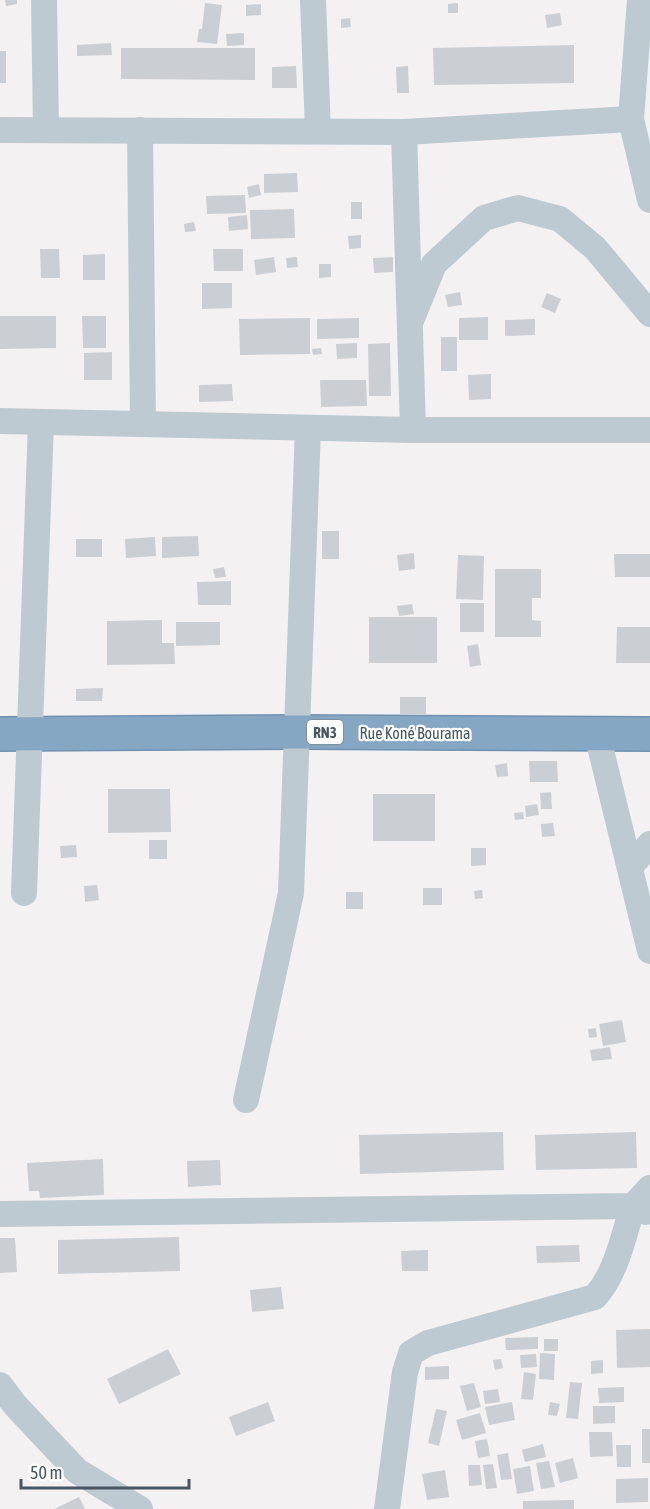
<svg xmlns="http://www.w3.org/2000/svg" width="650" height="1509" viewBox="0 0 650 1509" font-family="'Asap Condensed',sans-serif">
<style>
.building{fill:#cbcfd4}
.lines{fill:none;stroke-linecap:round;stroke-linejoin:round}
.highway-casing{stroke:#7092b0;stroke-width:36}
.minor{stroke:#becad2;stroke-width:26}
.highway{stroke:#85a7c4;stroke-width:33}
.labels{text-anchor:middle;dominant-baseline:central;stroke-width:4.5;stroke-linejoin:round;paint-order:stroke}
.shield{fill:#fff;stroke:#7e8990;stroke-width:1.5}
.shield-label{font-size:15px;font-weight:bold;fill:#475661}
.street-label{font-size:16px;fill:#475661;stroke:#fff}
</style>
<rect width="100%" height="100%" fill="#f4f1f2"/>
<g class="building">
<polygon points="5,0 17,0 17,4 6,6"/>
<polygon points="205,3 222,5 217,44 197,42 199,29 202,29"/>
<polygon points="458,3 458,13 448,13 448,4"/>
<polygon points="261,4 261,15 246,16 246,5"/>
<polygon points="560,13 562,25 547,28 545,15"/>
<polygon points="350,18 351,27 341,28 341,19"/>
<polygon points="244,33 244,45 227,46 226,34"/>
<polygon points="111,43 112,55 77,56 77,45"/>
<polygon points="574,45 574,83 434,85 433,48"/>
<polygon points="121,48 255,48 255,80 121,79"/>
<rect x="0" y="51" width="6" height="32"/>
<polygon points="296,66 297,88 272,88 272,67"/>
<polygon points="408,66 409,93 397,93 396,67"/>
<polygon points="297,173 298,192 264,193 264,174"/>
<polygon points="259,184 261,195 249,198 247,187"/>
<polygon points="245,195 246,213 207,214 206,196"/>
<rect x="351" y="202" width="11" height="17"/>
<polygon points="294,209 295,238 251,239 250,210"/>
<polygon points="247,215 248,229 229,231 228,217"/>
<polygon points="194,222 196,231 185,232 184,224"/>
<polygon points="361,235 361,248 349,249 348,236"/>
<polygon points="40,249 59,249 60,278 41,278"/>
<polygon points="213,249 243,249 243,271 214,271"/>
<polygon points="105,254 105,280 83,280 83,255"/>
<polygon points="274,257 276,272 256,275 254,260"/>
<polygon points="297,257 298,267 287,268 286,258"/>
<polygon points="393,257 393,272 374,273 373,258"/>
<polygon points="319,264 331,264 331,277 319,278"/>
<polygon points="202,283 232,283 232,308 202,309"/>
<polygon points="460,292 462,305 448,307 445,295"/>
<polygon points="547,293 561,299 555,313 541,307"/>
<polygon points="0,316 56,316 56,348 0,349"/>
<polygon points="82,316 106,316 106,348 83,348"/>
<polygon points="488,317 488,340 459,340 459,318"/>
<polygon points="310,318 310,354 240,355 239,319"/>
<polygon points="359,318 359,338 317,339 317,319"/>
<polygon points="535,319 535,335 505,336 505,320"/>
<rect x="441" y="337" width="16" height="34"/>
<polygon points="357,343 357,358 337,359 336,344"/>
<polygon points="390,343 391,396 369,396 368,344"/>
<polygon points="321,348 322,354 313,355 312,349"/>
<polygon points="112,352 112,380 84,380 84,353"/>
<polygon points="491,374 491,399 469,400 468,375"/>
<polygon points="320,380 366,380 367,406 321,407"/>
<polygon points="232,384 233,401 199,402 199,385"/>
<rect x="322" y="531" width="17" height="28"/>
<polygon points="198,536 199,556 162,558 162,537"/>
<polygon points="155,537 156,556 126,558 125,539"/>
<rect x="76" y="539" width="26" height="18"/>
<polygon points="414,553 415,569 399,571 397,555"/>
<polygon points="614,554 650,554 650,577 615,577"/>
<polygon points="458,555 484,556 483,600 456,599"/>
<polygon points="224,567 226,577 215,578 213,569"/>
<polygon points="495,569 541,569 541,598 532,598 532,620 541,621 541,637 495,637"/>
<polygon points="231,581 231,605 198,605 197,582"/>
<rect x="460" y="603" width="24" height="29"/>
<polygon points="412,604 414,614 399,616 397,606"/>
<rect x="369" y="617" width="68" height="46"/>
<polygon points="162,620 162,643 174,643 175,664 107,665 107,621"/>
<polygon points="176,622 220,622 220,645 176,646"/>
<polygon points="617,627 650,627 650,663 616,663"/>
<polygon points="478,644 481,665 470,667 467,646"/>
<polygon points="103,688 102,701 76,701 76,689"/>
<rect x="400" y="697" width="26" height="17"/>
<polygon points="529,761 557,761 558,782 530,782"/>
<polygon points="507,763 508,776 497,777 495,765"/>
<polygon points="108,789 170,789 171,832 108,833"/>
<polygon points="551,792 552,809 541,809 540,793"/>
<rect x="373" y="794" width="62" height="47"/>
<polygon points="537,804 539,815 526,817 525,806"/>
<polygon points="523,812 524,819 515,820 514,813"/>
<polygon points="553,823 555,836 542,837 541,824"/>
<rect x="149" y="840" width="18" height="19"/>
<polygon points="76,845 77,857 61,858 60,846"/>
<polygon points="471,848 486,848 486,865 471,866"/>
<polygon points="97,885 99,900 85,902 84,886"/>
<rect x="423" y="888" width="19" height="17"/>
<polygon points="482,890 483,898 475,899 474,891"/>
<rect x="346" y="892" width="17" height="17"/>
<polygon points="622,1020 626,1042 603,1046 599,1024"/>
<polygon points="596,1028 597,1037 589,1038 588,1029"/>
<polygon points="610,1047 612,1059 592,1061 590,1050"/>
<polygon points="503,1132 504,1170 360,1174 359,1135"/>
<polygon points="636,1132 637,1168 536,1170 535,1135"/>
<polygon points="103,1159 104,1195 40,1198 39,1191 29,1191 27,1163"/>
<polygon points="220,1160 221,1185 188,1187 187,1161"/>
<polygon points="179,1237 180,1271 58,1274 58,1240"/>
<polygon points="0,1238 15,1238 17,1272 0,1273"/>
<polygon points="579,1245 580,1262 537,1263 536,1246"/>
<polygon points="428,1250 428,1271 402,1271 401,1251"/>
<polygon points="281,1287 284,1309 252,1312 250,1290"/>
<polygon points="650,1329 650,1367 617,1368 616,1330"/>
<polygon points="538,1337 538,1349 506,1350 505,1338"/>
<rect x="544" y="1339" width="14" height="12"/>
<polygon points="168,1349 181,1374 119,1404 107,1379"/>
<polygon points="540,1353 555,1354 554,1380 539,1379"/>
<polygon points="536,1354 537,1367 521,1368 520,1355"/>
<polygon points="501,1359 503,1368 495,1370 493,1360"/>
<polygon points="603,1360 603,1373 591,1374 591,1361"/>
<polygon points="449,1366 449,1379 425,1380 425,1367"/>
<polygon points="524,1372 536,1374 533,1400 521,1399"/>
<polygon points="570,1382 582,1383 578,1419 566,1418"/>
<polygon points="474,1383 481,1407 467,1411 460,1386"/>
<polygon points="624,1387 624,1402 599,1403 598,1388"/>
<polygon points="498,1389 500,1402 485,1404 483,1391"/>
<polygon points="268,1402 275,1421 236,1436 229,1417"/>
<polygon points="512,1402 515,1420 489,1425 485,1407"/>
<polygon points="550,1402 560,1404 557,1416 548,1415"/>
<polygon points="593,1406 615,1406 615,1423 593,1424"/>
<polygon points="436,1409 447,1411 439,1446 428,1443"/>
<polygon points="480,1413 486,1433 462,1440 456,1420"/>
<rect x="642" y="1429" width="8" height="34"/>
<polygon points="589,1432 612,1432 613,1456 590,1457"/>
<polygon points="487,1439 490,1456 478,1458 475,1441"/>
<polygon points="543,1444 546,1457 525,1462 522,1450"/>
<polygon points="616,1445 631,1445 631,1467 617,1467"/>
<polygon points="508,1453 512,1479 501,1480 497,1455"/>
<polygon points="573,1458 578,1478 560,1483 555,1463"/>
<polygon points="549,1461 555,1487 541,1489 536,1463"/>
<polygon points="493,1464 497,1488 486,1489 483,1465"/>
<polygon points="468,1465 480,1465 482,1485 469,1486"/>
<polygon points="530,1466 534,1491 517,1494 513,1469"/>
<polygon points="445,1470 449,1497 427,1500 422,1474"/>
<polygon points="648,1478 648,1502 616,1503 616,1479"/>
<polygon points="79,1497 85,1509 54,1509"/>
<polygon points="574,1500 574,1509 523,1509 523,1501"/>
</g>
<g class="lines">
<defs>
<polyline id="highway" points="0,734 297,732 650,734"/>
</defs>
<use href="#highway" class="highway-casing"/>
<g class="minor">
<polyline points="44,0 46,130"/>
<polyline points="313,0 318,131"/>
<polyline points="640,0 631,119 650,200"/>
<polyline points="0,130 404,132 631,119"/>
<polyline points="140,130 143,424"/>
<polyline points="404,132 413,430"/>
<polyline points="410,323 434,264 484,218 518,208 560,219 595,248 650,314"/>
<polyline points="0,421 413,430 650,430"/>
<polyline points="597,734 650,951"/>
<polyline points="630,867 650,844"/>
<polyline points="24,893 41,422"/>
<polyline points="246,1100 291,893 308,428"/>
<polyline points="0,1214 633,1206 650,1188"/>
<polyline points="0,1385 15,1405 77,1471 140,1509"/>
<path d="M387,1509L405,1372L411,1353L428,1343L595,1297C617,1272 623,1237 633,1206L646,1212"/>
</g>
<use href="#highway" class="highway"/>
</g>
<g class="labels">
<rect class="shield" x="307" y="720" width="36" height="24" rx="4.5"/>
<g class="shield-label">
<text x="325" y="732">RN3</text>
</g>
<g class="street-label">
<text x="415" y="733">Rue Koné Bourama</text>
</g>
</g>
<path d="M21 1479v9h168v-9" fill="none" stroke="#475661" stroke-width="3"/>
<text x="30" y="1479" font-size="18" fill="#475661" stroke="#ffffff" stroke-width="4.5" paint-order="stroke">50 m</text>
</svg>
